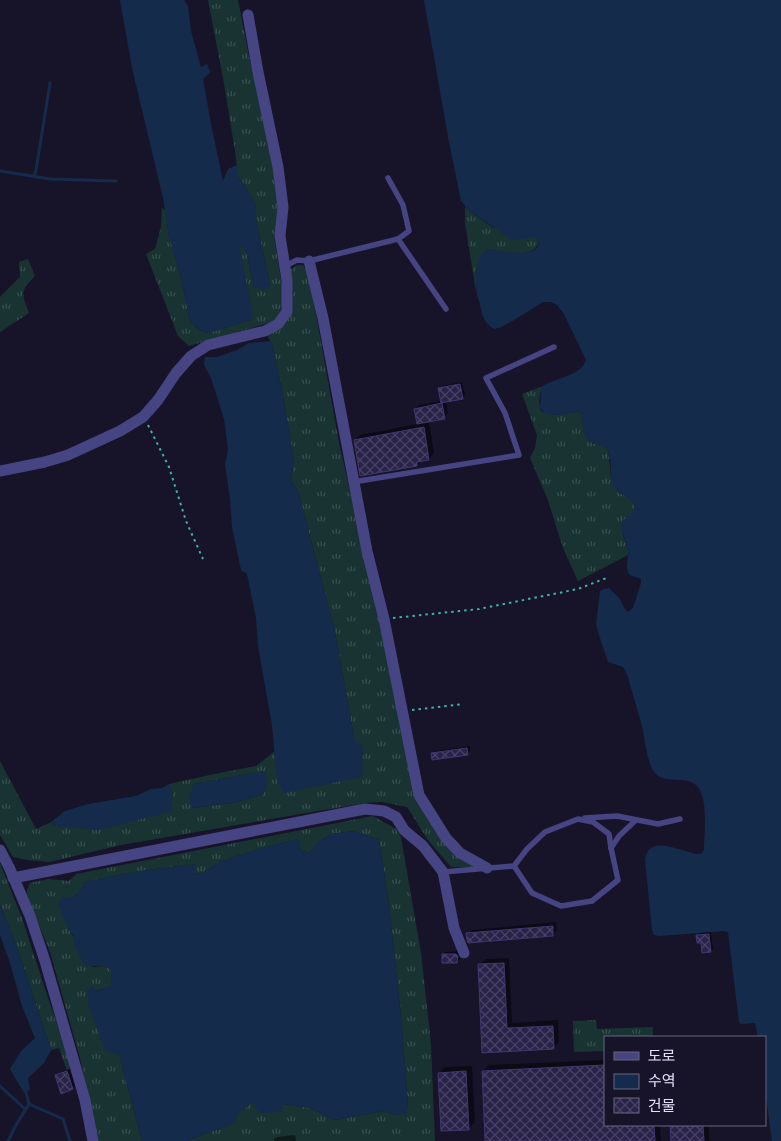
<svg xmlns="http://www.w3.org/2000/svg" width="781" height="1141" viewBox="0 0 781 1141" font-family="'Noto Sans','Noto Sans KR',sans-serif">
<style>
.grass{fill:url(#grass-tufts);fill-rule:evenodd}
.water{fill:#152b4c}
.shadow{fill:#0007}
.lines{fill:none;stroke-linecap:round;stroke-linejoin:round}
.stream{stroke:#152b4c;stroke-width:3}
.building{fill:url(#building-cross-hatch);stroke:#423672}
.path{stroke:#3eb1a9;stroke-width:2;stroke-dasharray:2.5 4;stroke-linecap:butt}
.lane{stroke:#464483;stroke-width:5.5}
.street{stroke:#464483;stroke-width:11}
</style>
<defs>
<pattern id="grass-tufts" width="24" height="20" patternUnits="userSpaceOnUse" patternTransform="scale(1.25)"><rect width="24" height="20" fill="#183332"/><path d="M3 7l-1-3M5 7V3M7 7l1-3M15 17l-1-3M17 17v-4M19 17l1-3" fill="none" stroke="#395051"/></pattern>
<pattern id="building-cross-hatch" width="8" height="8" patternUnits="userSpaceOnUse" patternTransform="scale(1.25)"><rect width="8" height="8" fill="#292249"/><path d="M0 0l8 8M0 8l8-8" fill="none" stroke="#484264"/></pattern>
</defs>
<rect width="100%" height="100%" fill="#171429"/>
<g class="grass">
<polygon points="208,0 238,0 250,61 256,83 278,192 280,215 274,237 283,291 281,314 272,322 189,346 178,336 146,254 155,249 161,227 162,208 165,210 169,235 181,278 190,321 199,330 207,333 250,320 238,243 246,251 254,287 270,285 259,234 256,220 256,206 244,184 237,177 236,157 223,78"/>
<path d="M465,206L471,212L492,227L535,237L537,238L539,243C531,260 505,252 490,249L476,274V292L465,223Z"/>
<path d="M28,259L35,276C19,292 22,293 29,313L0,332V297L20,277L19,262Z"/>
<path d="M297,265H303L306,270L313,297L339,443L374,595L413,789L436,829L461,860L476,865L478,867H451L428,840L407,807L382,802L365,803L121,845L49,862L27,860L13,857L0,835V761L36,829L51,822L56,826L172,791L169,784L219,773L256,766L275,751L276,765L355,743L335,632L298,491L291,481L294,460L280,380L273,347L267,334L286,323L292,307L290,270ZM264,771L263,795L232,803L192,808L194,784Z"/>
<path d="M543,386C539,393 538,404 541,411L556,415L579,411L581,413L592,443L603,445L607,449L609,454L611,478L618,492L631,499L635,504C634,513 630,516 623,521L622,531L628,551V555L578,581L563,548L548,500L530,458L535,448L537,435L522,394Z"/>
<polygon points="373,816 396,829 401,837 421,953 431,1044 435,1141 186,1141 234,1123 236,1115 253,1102 283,1104 310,1108 335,1120 383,1111 398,1115 408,1107 402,1026 389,905 379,840 354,831 331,834 317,843 315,847 309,853 303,851 298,847 299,839 262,848 222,861 200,874 195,873 195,865 188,865 140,871 85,882 83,887 74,897 68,928 93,967 105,966 111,970 112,986 95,991 119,1054 142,1141 97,1141 80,1058 50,952 26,893 30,883 48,879 69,881 76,874"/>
<polygon points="0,863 22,918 47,995 72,1066 67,1071 59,1048 51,1050 19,953 0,904"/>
<polygon points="596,1020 597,1029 653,1027 653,1037 605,1037 605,1051 574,1052 573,1021"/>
</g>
<g class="water">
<polygon points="120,0 184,0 188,6 191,31 201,67 207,64 210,72 203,79 211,124 223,181 228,169 237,165 237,177 244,184 256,206 256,220 259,234 270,285 264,290 254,287 246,251 239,244 253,316 250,320 208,333 199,330 190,321 181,278 169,235 163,198 132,68"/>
<path d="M424,0H781V1141H772L765,1090V1037H758L755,1023L741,1024L739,1022L728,932L723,931L659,936L654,935L652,930L645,860C646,855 647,850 653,847C662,842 686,852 696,854C701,854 703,853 704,849C704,832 710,792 693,783C688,780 683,780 678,780C670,779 661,780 656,774C647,766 645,738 642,726C637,709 632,691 627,674L623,667L608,662L599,635L596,624L600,591L604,589L609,588L619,598L625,609L628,612L633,608L641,583V579C638,577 633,577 630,575C624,568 629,559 628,551C626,541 622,533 621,523C627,515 633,516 635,504C629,496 619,495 614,487C608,477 613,464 609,453C605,441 593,447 587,439C582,433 584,421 581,413L579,411C567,413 548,420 540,408L541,390L543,386C555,378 581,376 586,360L564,314L557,305L551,302H543L514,320L501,327L495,329C484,324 482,315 480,304C479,300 477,296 477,293C475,282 475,249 490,249C495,249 501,251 505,252C513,253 525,254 532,251C536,250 538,246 539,243L537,238L535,237L518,240L511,239L471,212L461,201L448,137Z"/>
<polygon points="270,341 273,347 280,380 294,460 291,481 298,491 335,632 355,742 360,744 363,748 362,777 284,793 277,782 272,725 258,646 256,618 247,574 241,570 232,527 230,499 225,464 228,450 224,419 211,378 204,365 205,357 217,357 237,350 249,343"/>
<polygon points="264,771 268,781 263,795 232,803 192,808 189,799 194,784"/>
<polygon points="169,784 172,791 172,811 100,830 56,826 51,822 65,811 88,804 136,796 151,789 162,788"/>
<polygon points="354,831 379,840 389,905 402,1026 408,1107 406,1113 398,1115 383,1111 335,1120 310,1108 283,1104 282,1112 259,1113 253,1102 237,1115 235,1123 186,1141 142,1141 119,1054 106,1052 89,1007 87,990 93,986 96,991 111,986 111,970 105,966 85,966 74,944 74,936 68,928 58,903 62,897 74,897 83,887 85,882 140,871 195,864 195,873 200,874 222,861 262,848 299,839 301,842 298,847 303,851 309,853 315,847 317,843 331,834"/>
<polygon points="0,904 19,953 51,1050 44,1063 28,1078 30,1090 24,1093 10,1069 21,1051 35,1038 22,1006 10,963 0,935"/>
</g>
<g class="shadow">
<polygon points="462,382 465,395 462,398 446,401 448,413 444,418 429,421 434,453 429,459 422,460 417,465 355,440 360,435 418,424 415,409 419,405 441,401 439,388 442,386"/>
<polygon points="470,746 470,751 468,754 432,753 435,751"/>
<polygon points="556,922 557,930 553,935 468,934 472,930"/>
<polygon points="711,932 713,949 710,951 697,935 700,933"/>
<polygon points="459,951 460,959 457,962 443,954 446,952"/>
<polygon points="509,958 512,1023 558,1020 559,1042 553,1048 483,1051 480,964 486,959"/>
<polygon points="605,1060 605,1125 660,1125 661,1141 485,1141 483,1071 489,1065"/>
<polygon points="472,1066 475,1122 469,1128 439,1073 445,1067"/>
<polygon points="69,1069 75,1086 73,1088 56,1075 59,1073"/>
<polygon points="671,1125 709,1125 709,1141 672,1141"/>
<polygon points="295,1135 296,1141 274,1141 274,1139 277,1137"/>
</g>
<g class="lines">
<g class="stream">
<polyline points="0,171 50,179 116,181"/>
<polyline points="34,176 36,170 50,83"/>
<polyline points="0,1086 25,1109"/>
<polyline points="26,1092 29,1104 63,1119 70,1141"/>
<polyline points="8,1141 16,1125 29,1104"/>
</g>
</g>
<g class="building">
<polygon points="460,384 463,399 441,403 438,388"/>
<polygon points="442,403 445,419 417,424 414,409"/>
<polygon points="424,427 429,460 417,462 417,466 360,476 354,440"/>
<polygon points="467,748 468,755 432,760 431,753"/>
<polygon points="553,926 553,936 468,943 467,940 466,933"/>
<polygon points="709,934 711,952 702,953 701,943 697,943 696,935"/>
<polygon points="442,954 456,954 458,956 457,963 442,963"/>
<polygon points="504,963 507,1028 553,1026 554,1049 482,1053 478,964"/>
<polygon points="605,1065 605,1125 654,1125 655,1141 485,1141 482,1071"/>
<polygon points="67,1071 73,1089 61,1094 55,1075"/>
<polygon points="466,1071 469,1130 441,1131 438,1073"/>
<polygon points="670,1125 703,1125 704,1141 671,1141"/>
</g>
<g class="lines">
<g class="path">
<polyline points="148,425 169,467 186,521 203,559"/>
<polyline points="393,618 479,609 578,589 609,577"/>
<polyline points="412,710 463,704"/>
</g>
<g class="lane">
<polyline points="388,178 403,205 409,231 398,239"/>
<polyline points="285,266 297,260 309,261 398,239 446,309"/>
<polyline points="353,482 519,455 505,413 486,378 554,347"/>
<polyline points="585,818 617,816 658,824 680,819"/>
<polyline points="611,848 619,836 636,820"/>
<polyline points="443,872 514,866 532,893 561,906 592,901 618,880 611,848 609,834 593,822 578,819 545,832 527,849 514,866"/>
</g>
<g class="street">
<polyline points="309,261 323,318 367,551 384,619 419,795 446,838 460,853 487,868"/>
<polyline points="0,471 45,462 68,455 120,431 143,417 158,400 176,373 191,356 208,345 265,331 278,324 287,312 287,280 280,236 283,207 278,167 258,72 248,15"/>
<polyline points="0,850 9,867 30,916 45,961 85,1100 93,1141"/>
<polyline points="13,878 365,809 384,811 396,817 404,830 423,846 443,872 454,928 464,953"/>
</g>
</g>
<rect x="604" y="1036" width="162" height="90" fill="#171429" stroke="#69667d"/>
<rect x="614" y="1052" width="25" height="8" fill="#464483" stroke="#69667d"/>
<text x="648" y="1061" font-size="15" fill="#e3e0fc">도로</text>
<rect x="614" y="1074" width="25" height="15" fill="#152b4c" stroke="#69667d"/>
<text x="648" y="1086" font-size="15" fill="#e3e0fc">수역</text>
<rect x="614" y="1098" width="25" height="15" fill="url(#building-cross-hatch)" stroke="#69667d"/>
<text x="648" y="1111" font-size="15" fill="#e3e0fc">건물</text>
</svg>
